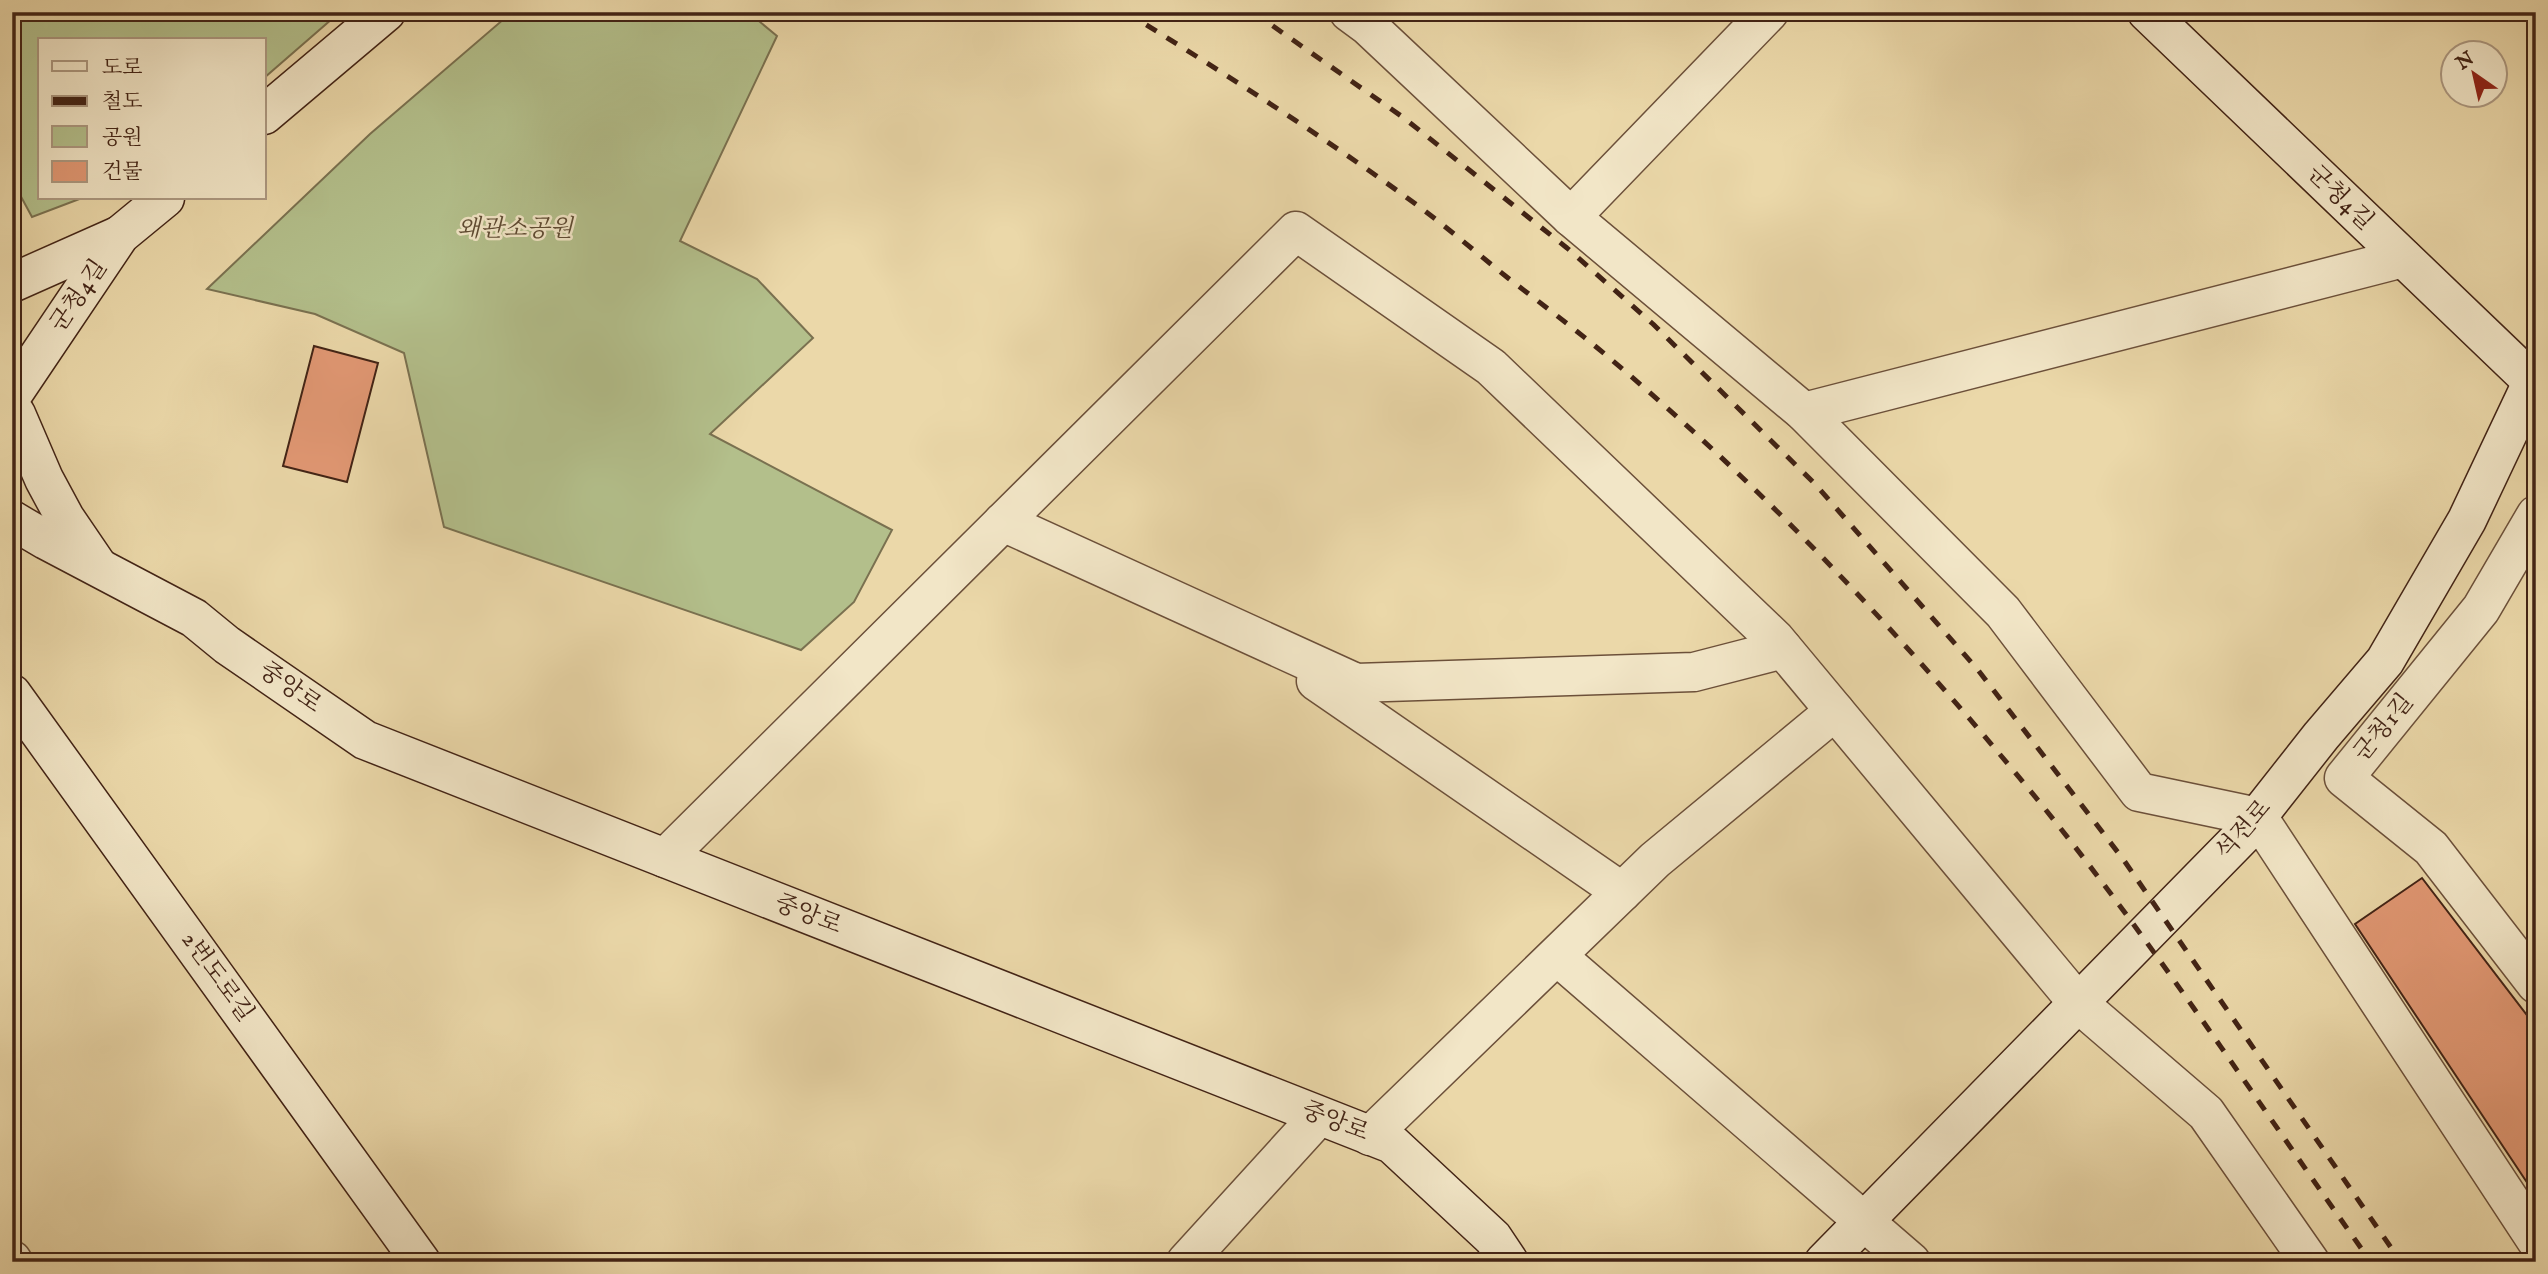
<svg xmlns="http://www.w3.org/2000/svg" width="2548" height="1274" viewBox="0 0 2548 1274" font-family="'IM FELL English','Noto Serif KR',serif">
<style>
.green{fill:#b3bf8b;stroke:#7a7150;stroke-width:2}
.building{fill:#e29874;stroke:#422315;stroke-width:2}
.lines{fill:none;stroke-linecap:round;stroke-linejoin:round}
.street-casing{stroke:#6c503a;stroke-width:41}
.secondary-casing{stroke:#422315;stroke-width:41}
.street{stroke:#f2e6c7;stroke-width:38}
.secondary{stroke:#f2e6c7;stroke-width:38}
.rail{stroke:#422315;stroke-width:5;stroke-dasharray:12 12;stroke-linecap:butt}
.labels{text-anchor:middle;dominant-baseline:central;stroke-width:5;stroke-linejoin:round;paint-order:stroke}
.street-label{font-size:24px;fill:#422315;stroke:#f2e6c7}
.park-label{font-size:24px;font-style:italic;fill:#5e4a32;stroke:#f2e6c7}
</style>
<rect width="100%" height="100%" fill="#ebd8a9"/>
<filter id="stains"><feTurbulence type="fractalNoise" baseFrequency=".00286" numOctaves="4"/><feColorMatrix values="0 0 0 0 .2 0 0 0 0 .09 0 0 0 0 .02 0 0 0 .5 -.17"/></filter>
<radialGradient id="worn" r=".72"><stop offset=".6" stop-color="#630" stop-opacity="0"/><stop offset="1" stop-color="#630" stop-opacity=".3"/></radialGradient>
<g class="green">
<polygon points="12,12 340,12 264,78 264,40 40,40 40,198 82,198 32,217 12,180"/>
<polygon points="512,12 748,12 777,36 680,241 757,279 813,338 710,434 892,530 854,602 801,650 444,527 404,353 315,314 207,289 370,134"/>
</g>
<g class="building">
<polygon points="314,346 378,363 347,482 283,466"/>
<polygon points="2422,878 2536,1027 2536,1196 2355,924"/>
</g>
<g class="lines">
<defs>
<g id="street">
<polyline points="1349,12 1368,26 1571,217 1804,412 2003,612 2139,792 2258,817 2536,1240"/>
<polyline points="1571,217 1769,12"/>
<polyline points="1804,412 2403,258"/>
<polyline points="2536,515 2481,609 2344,778 2431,848 2536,984"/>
<polyline points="1003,522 1356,683 1694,672 1783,649"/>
<polyline points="1316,681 1622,892"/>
<polyline points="665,858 1296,231 1491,367 1775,639 2078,1003 2206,1113 2310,1262"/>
<polyline points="1557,956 1911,1262"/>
<polyline points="1370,1136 1655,860 1835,711"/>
<polyline points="12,1260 13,1262"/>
<polyline points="1186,1262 1319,1116"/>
</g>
<g id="secondary">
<polyline points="2147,12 2536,385"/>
<polyline points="264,115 386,12"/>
<polyline points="12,283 120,235"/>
<polyline points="15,391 120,235 165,198"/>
<polyline points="16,414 44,479 65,518 97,565"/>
<polyline points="12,520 46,540 194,618 227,645 365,740 1392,1144 1493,1238 1509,1262"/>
<polyline points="12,694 421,1262"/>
<polyline points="1824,1262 2243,835 2321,736 2385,661 2467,520 2536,374"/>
</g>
</defs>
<use href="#street" class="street-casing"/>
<use href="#secondary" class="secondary-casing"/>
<use href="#street" class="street"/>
<use href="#secondary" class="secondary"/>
<g class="rail">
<path d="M1126,12C1225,74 1323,136 1417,205C1448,228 1478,254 1508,278C1543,305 1579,332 1613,361C1759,484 1891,624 2013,770C2144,926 2253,1097 2371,1262"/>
<polyline points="1253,12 1404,118 1567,248 1653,324 1815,484 1978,670 2123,859 2401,1262"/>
</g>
</g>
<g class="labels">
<g class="street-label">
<text transform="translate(2340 198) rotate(44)">군청4길</text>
<text transform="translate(79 296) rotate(-56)">군청4길</text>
<text transform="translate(290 688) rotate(35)">중앙로</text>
<text transform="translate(2384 728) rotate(-51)">군청1길</text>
<text transform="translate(2244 830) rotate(-49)">석전로</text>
<text transform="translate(808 915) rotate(21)">중앙로</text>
<text transform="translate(217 977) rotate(54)">2번도로길</text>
<text transform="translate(1335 1122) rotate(21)">중앙로</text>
</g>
<g class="park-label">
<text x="515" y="229">왜관소공원</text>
</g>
</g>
<rect width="2548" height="1274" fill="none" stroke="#ebd8a9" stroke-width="42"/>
<rect x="14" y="14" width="2520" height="1246" fill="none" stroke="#422315" stroke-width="3.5"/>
<rect x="21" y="21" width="2506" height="1232" fill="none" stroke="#422315" stroke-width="2"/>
<rect x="38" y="38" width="228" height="161" fill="#f2e6c7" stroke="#ac9880" stroke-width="2"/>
<rect x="52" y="61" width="35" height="10" fill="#f2e6c7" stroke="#ac9880" stroke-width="2"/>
<text x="102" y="74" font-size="21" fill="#422315">도로</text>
<rect x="52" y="96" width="35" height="10" fill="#422315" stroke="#ac9880" stroke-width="2"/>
<text x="102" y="108" font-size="21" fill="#422315">철도</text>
<rect x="52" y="126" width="35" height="21" fill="#b3bf8b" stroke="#ac9880" stroke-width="2"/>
<text x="102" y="144" font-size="21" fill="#422315">공원</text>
<rect x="52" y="161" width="35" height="21" fill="#e29874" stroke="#ac9880" stroke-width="2"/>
<text x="102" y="178" font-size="21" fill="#422315">건물</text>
<g transform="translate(2474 74) rotate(326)"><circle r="33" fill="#f2e6c7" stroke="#ac9880" stroke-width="2"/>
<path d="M0-5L12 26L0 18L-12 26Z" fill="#8f2418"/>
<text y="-10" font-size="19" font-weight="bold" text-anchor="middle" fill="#422315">N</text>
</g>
<rect width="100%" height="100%" filter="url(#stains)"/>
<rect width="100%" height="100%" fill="url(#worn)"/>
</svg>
